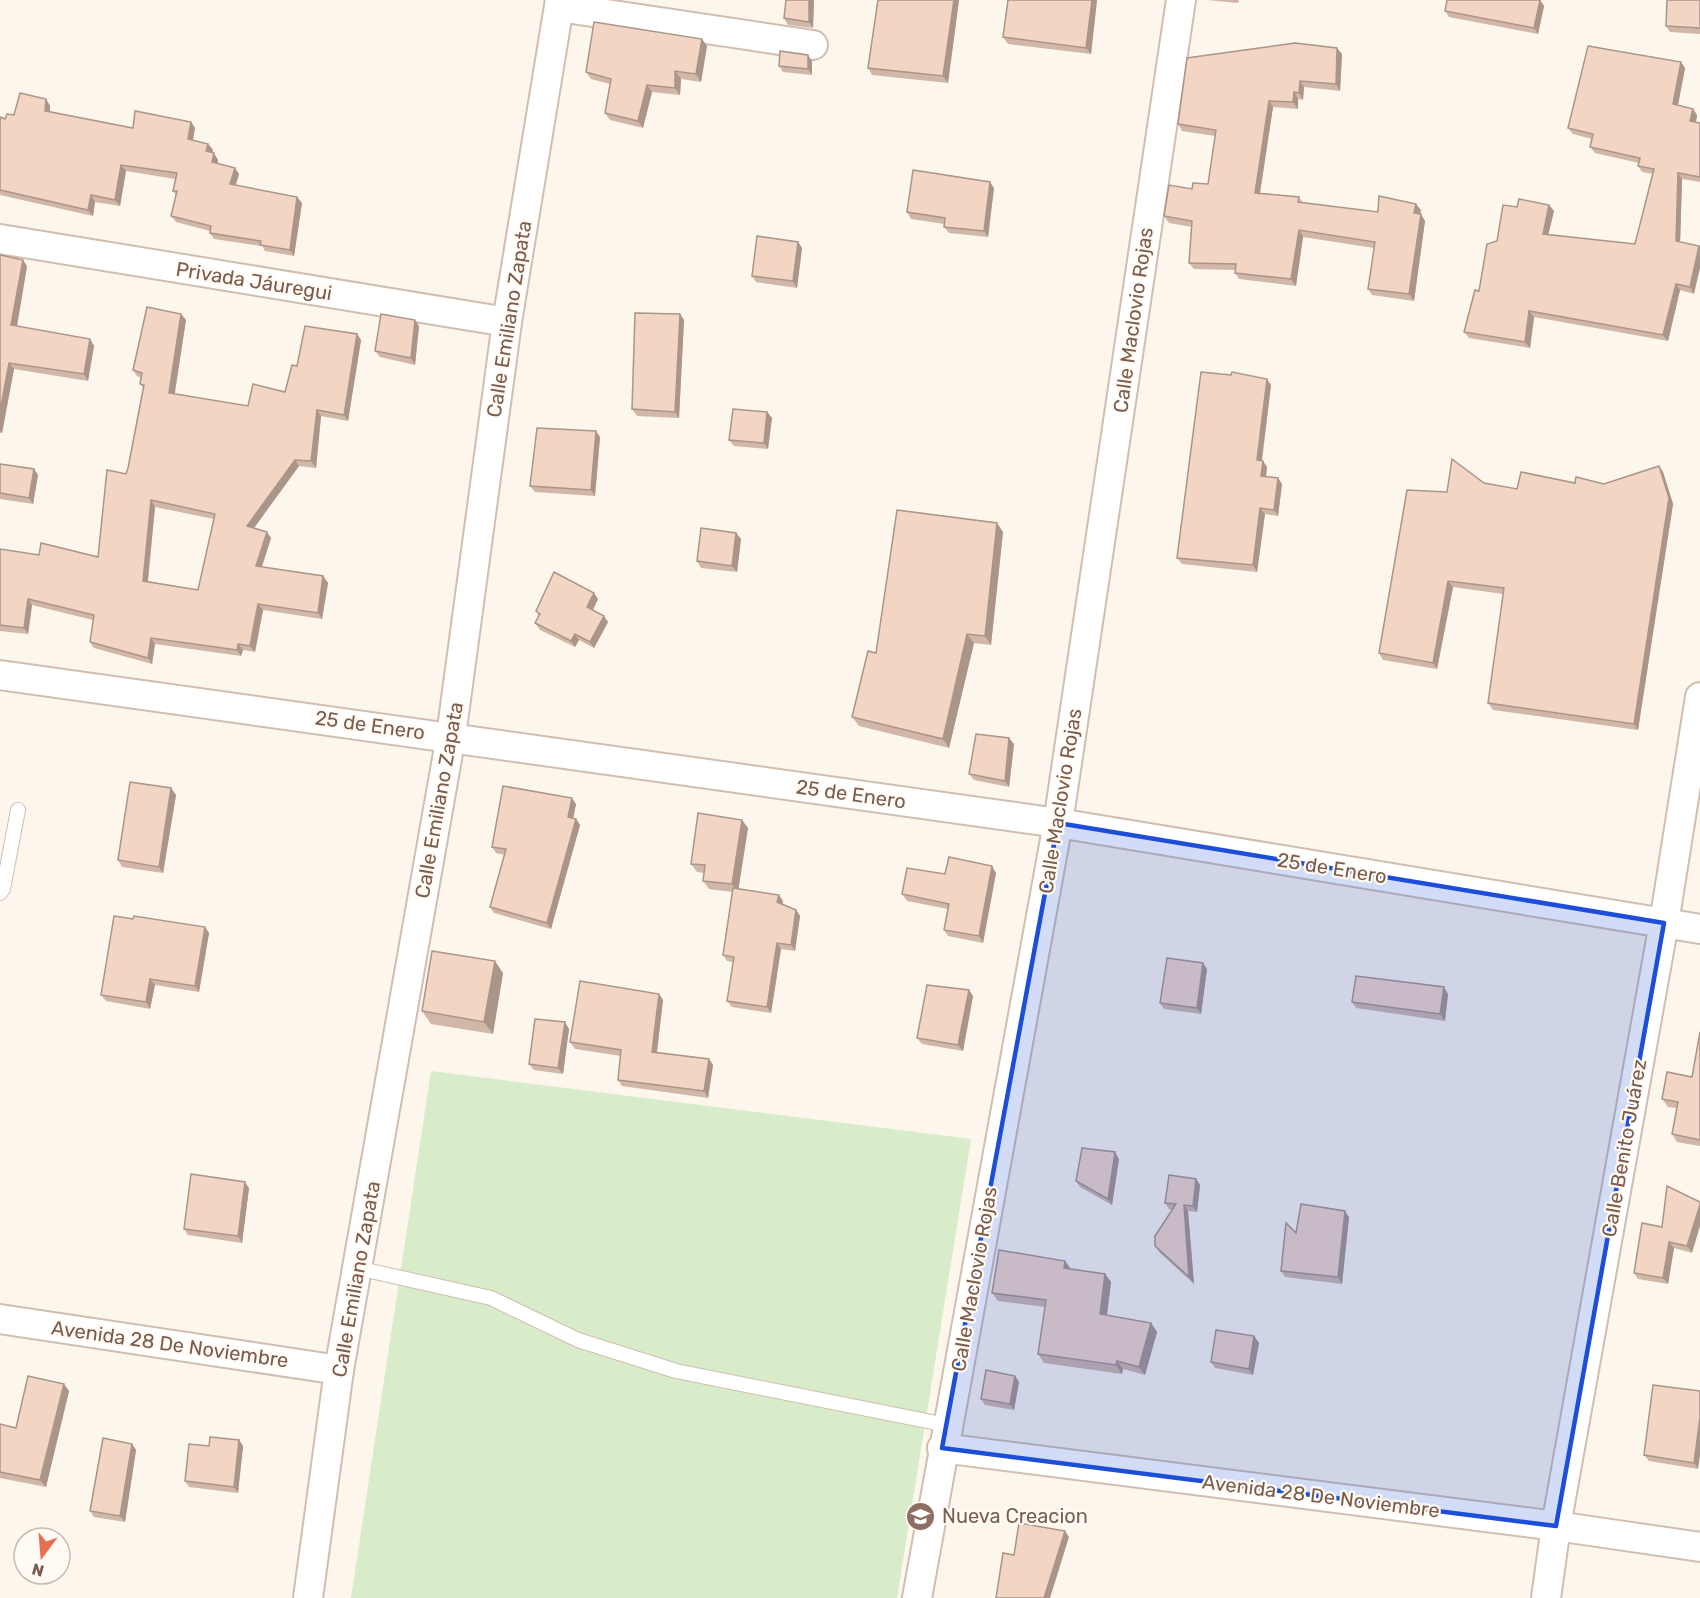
<svg xmlns="http://www.w3.org/2000/svg" width="1700" height="1598" viewBox="0 0 1700 1598" font-family="Rubik,sans-serif">
<style>
.park{fill:#d8ecc9}
.lines{fill:none;stroke-linecap:round;stroke-linejoin:round}
.lane-casing{stroke:#d1beb0;stroke-width:16}
.street-casing{stroke:#d1beb0;stroke-width:32}
.lane{stroke:#fff;stroke-width:14}
.street{stroke:#fff;stroke-width:28}
.wall{fill:#d1b7a8;fill-rule:evenodd}
.shaded-wall{fill:#aa9588}
.building{fill:#f3d5c3;stroke:#aa9588;stroke-width:1.5;fill-rule:evenodd}
.marked{fill:#1d4ed8;fill-opacity:0.2;stroke:#1d4ed8;stroke-width:4.5;stroke-linejoin:round}
.labels{text-anchor:middle;dominant-baseline:central;stroke-width:4.5;stroke-linejoin:round;paint-order:stroke}
.street-label{font-size:20px;fill:#7a5c4d;stroke:#fffaf3}
.education-label{font-size:20px;fill:#785e54;stroke:#fffaf3;text-anchor:start}
</style>
<rect width="100%" height="100%" fill="#fdf6ec"/>
<polygon class="park" points="431,1071 971,1139 897,1598 351,1598"/>
<g class="lines">
<defs>
<g id="lane">
<polyline points="0,893 3,889 18,810"/>
<polyline points="357,1268 491,1298 578,1340 676,1371 947,1425"/>
</g>
<g id="street">
<polyline points="559,7 813,45"/>
<polyline points="0,239 507,322"/>
<polyline points="0,675 1058,823 1700,929"/>
<polyline points="0,1319 339,1370"/>
<polyline points="942,1448 1556,1526 1700,1547"/>
<polyline points="308,1598 339,1370 451,736 507,322 560,0"/>
<polyline points="917,1598 1058,823 1181,0"/>
<polyline points="1546,1598 1556,1526 1664,923 1700,697"/>
</g>
</defs>
<use href="#lane" class="lane-casing"/>
<use href="#street" class="street-casing"/>
<use href="#lane" class="lane"/>
<use href="#street" class="street"/>
</g>
<g class="wall">
<polygon points="786,0 814,0 813,28 788,25 784,18"/>
<polygon points="878,0 959,0 948,83 872,75 868,68"/>
<polygon points="1008,0 1097,0 1091,54 1008,44 1003,37"/>
<polygon points="1207,0 1239,0 1238,3"/>
<polygon points="1540,0 1544,6 1538,34 1449,17 1445,11"/>
<polygon points="1700,0 1700,34 1670,32 1666,26"/>
<polygon points="707,46 701,82 681,79 680,95 652,92 643,128 610,120 605,113 610,84 591,79 586,72"/>
<polygon points="1342,54 1340,91 1304,87 1303,100 1298,99 1298,109 1273,107 1260,193 1299,197 1303,203 1378,212 1421,210 1420,214 1425,221 1414,301 1372,295 1368,289 1374,248 1303,237 1296,286 1239,279 1235,273 1235,270 1194,269 1189,263 1192,227 1169,223 1164,216 1192,189 1208,184 1215,136 1182,131 1178,124"/>
<polygon points="812,61 812,75 783,72 779,66"/>
<polygon points="1685,68 1678,105 1693,109 1697,115 1696,122 1700,123 1700,182 1682,179 1680,242 1694,294 1680,290 1668,341 1534,317 1530,348 1469,338 1464,332 1497,241 1517,207 1549,205 1554,211 1548,235 1635,244 1653,174 1642,172 1638,166 1639,163 1595,153 1590,147 1592,139 1573,134 1568,128"/>
<polygon points="46,99 50,106 50,111 133,128 191,122 195,128 193,140 208,144 213,150 212,153 218,160 218,163 239,174 236,185 302,203 294,256 265,251 262,246 214,239 210,233 210,231 176,222 171,216 176,195 173,191 175,179 126,171 120,206 95,202 93,216 0,195 0,121 14,115"/>
<polygon points="994,188 988,237 949,233 944,227 944,224 911,219 907,212"/>
<polygon points="798,242 802,248 797,288 756,282 752,276"/>
<polygon points="0,255 27,266 17,326 90,339 94,346 88,381 14,369 2,433 0,433"/>
<polygon points="680,314 684,320 679,418 637,416 632,409"/>
<path d="M186,320L174,393L248,406L285,392L297,366L357,334L361,340L348,421L321,416L316,468L299,466L254,528L271,538L262,567L323,576L328,583L322,619L263,610L255,652L243,650L241,656L155,644L152,664L94,648L90,642L93,620L32,605L28,634L0,631V549L39,555L98,557L128,468L143,388L140,384L141,378L137,376L133,370ZM155,507L214,519L198,590L148,582Z"/>
<polygon points="419,326 415,365 380,357 375,351"/>
<polygon points="1271,385 1262,461 1267,467 1266,477 1278,478 1282,484 1278,516 1265,514 1257,572 1182,564 1177,558"/>
<polygon points="767,412 772,418 768,449 734,446 729,440"/>
<polygon points="600,437 595,496 535,492 530,486"/>
<polygon points="0,464 34,469 38,475 33,504 0,499"/>
<polygon points="1659,466 1663,472 1673,504 1638,730 1493,710 1488,703 1503,594 1453,587 1437,669 1383,660 1379,653 1447,492 1484,483 1517,489 1575,483 1604,484"/>
<polygon points="1003,532 991,645 974,643 949,748 859,726 852,717 876,653"/>
<polygon points="736,533 741,539 737,572 701,568 697,561"/>
<polygon points="598,599 593,610 604,616 608,622 594,648 579,640 575,647 540,630 535,623 539,616 536,611"/>
<polygon points="1014,744 1009,787 974,780 969,774"/>
<polygon points="171,788 176,795 163,873 122,867 118,860"/>
<polygon points="576,804 573,818 576,819 580,825 551,929 494,913 490,907 505,855 496,853 492,847"/>
<polygon points="748,828 738,889 783,901 782,904 796,910 800,916 795,951 781,949 771,1013 732,1007 727,1001 733,962 727,961 723,955 732,892 709,889 703,881 704,873 697,872 691,864"/>
<polygon points="996,873 983,943 948,936 944,930 948,909 907,901 902,894 945,874"/>
<polygon points="133,919 205,927 209,933 199,992 155,985 150,1009 106,1001 101,995"/>
<polygon points="1207,969 1201,1014 1164,1009 1160,1003"/>
<polygon points="503,973 493,1034 431,1024 422,1011"/>
<polygon points="659,994 663,1000 657,1053 709,1059 713,1065 708,1098 622,1086 618,1080 621,1056 575,1049 570,1042"/>
<polygon points="1448,994 1445,1021 1356,1008 1352,1002"/>
<polygon points="973,996 963,1051 922,1044 917,1038"/>
<polygon points="569,1029 563,1074 534,1070 529,1064"/>
<polygon points="1700,1032 1700,1146 1677,1142 1672,1134 1677,1108 1668,1107 1662,1099 1692,1077"/>
<polygon points="1119,1159 1112,1205 1080,1187 1076,1181"/>
<polygon points="1196,1179 1200,1185 1197,1212 1188,1211 1194,1284 1160,1253 1155,1246 1172,1210 1169,1209 1165,1203"/>
<polygon points="1667,1186 1692,1253 1674,1248 1668,1284 1638,1279 1634,1273 1662,1227"/>
<polygon points="249,1188 242,1243 188,1235 184,1229"/>
<polygon points="1349,1217 1342,1284 1285,1277 1281,1271 1296,1233"/>
<polygon points="1065,1261 1071,1269 1105,1274 1111,1282 1107,1315 1151,1323 1157,1332 1145,1375 1123,1369 1122,1374 1044,1363 1038,1354 1045,1307 998,1301 992,1293"/>
<polygon points="1254,1336 1259,1343 1253,1375 1215,1368 1211,1362"/>
<polygon points="1015,1376 1019,1382 1014,1410 985,1405 981,1399"/>
<polygon points="1653,1385 1698,1469 1649,1461 1644,1455"/>
<polygon points="69,1391 46,1487 0,1478 0,1424 16,1428"/>
<polygon points="239,1440 243,1446 238,1493 189,1487 185,1481 209,1446"/>
<polygon points="132,1444 136,1450 125,1522 94,1517 90,1511"/>
</g>
<g class="shaded-wall">
<polygon points="809,0 814,0 813,28 809,22"/>
<polygon points="954,0 959,0 948,83 943,76"/>
<polygon points="1092,0 1097,0 1091,54 1086,48"/>
<polygon points="1540,0 1544,6 1538,34 1534,28"/>
<polygon points="702,39 707,46 701,82 696,74"/>
<polygon points="1337,48 1342,54 1340,91 1336,84"/>
<polygon points="808,55 812,61 812,75 808,69"/>
<polygon points="1681,62 1685,68 1677,110 1673,104"/>
<polygon points="675,71 681,79 680,95 675,88"/>
<polygon points="1300,81 1304,87 1303,100 1299,93"/>
<polygon points="647,85 652,92 643,128 638,121"/>
<polygon points="1294,92 1298,99 1298,109 1293,102"/>
<polygon points="46,99 50,106 50,117 45,111"/>
<polygon points="1269,101 1273,107 1259,199 1255,193"/>
<polygon points="1693,109 1697,115 1695,128 1690,121"/>
<polygon points="191,122 195,128 192,145 188,139"/>
<polygon points="208,144 213,150 211,157 206,151"/>
<polygon points="214,153 218,160 217,168 212,162"/>
<polygon points="121,165 126,171 120,206 115,200"/>
<polygon points="235,168 239,174 234,190 230,184"/>
<polygon points="1678,173 1682,179 1680,247 1676,241"/>
<polygon points="990,182 994,188 988,237 984,231"/>
<polygon points="91,195 95,202 93,216 88,210"/>
<polygon points="297,197 302,203 294,256 290,250"/>
<polygon points="1416,204 1421,210 1419,219 1414,213"/>
<polygon points="1549,205 1554,211 1547,240 1543,234"/>
<polygon points="1421,214 1425,221 1414,301 1409,294"/>
<polygon points="1299,230 1303,237 1296,286 1291,279"/>
<polygon points="798,242 802,248 797,288 793,281"/>
<polygon points="1699,246 1700,247 1700,268 1694,294 1690,287"/>
<polygon points="23,260 27,266 16,332 11,325"/>
<polygon points="1676,284 1680,290 1668,341 1663,335"/>
<polygon points="1529,311 1534,317 1530,348 1525,342"/>
<polygon points="181,314 186,320 174,399 169,393"/>
<polygon points="680,314 684,320 679,418 675,412"/>
<polygon points="415,320 419,326 415,365 411,358"/>
<polygon points="357,334 361,340 348,421 344,415"/>
<polygon points="90,339 94,346 88,381 84,374"/>
<polygon points="9,363 14,369 2,433 0,431 0,412"/>
<polygon points="1267,379 1271,385 1261,466 1257,460"/>
<polygon points="317,410 321,416 316,468 311,461"/>
<polygon points="767,412 772,418 768,449 764,443"/>
<polygon points="596,431 600,437 595,496 591,490"/>
<polygon points="295,460 299,466 251,532 247,526"/>
<polygon points="1263,461 1267,467 1265,482 1261,476"/>
<polygon points="1659,466 1663,472 1673,504 1638,730 1634,724"/>
<polygon points="34,469 38,475 33,504 29,498"/>
<polygon points="1278,478 1282,484 1278,516 1274,510"/>
<polygon points="151,500 155,507 147,587 143,581"/>
<polygon points="1260,508 1265,514 1257,572 1253,565"/>
<polygon points="997,523 1003,532 991,645 985,636"/>
<polygon points="267,532 271,538 260,572 256,566"/>
<polygon points="736,533 741,539 737,572 732,566"/>
<polygon points="323,576 328,583 322,619 318,613"/>
<polygon points="1448,581 1453,587 1437,669 1433,663"/>
<polygon points="594,593 598,599 591,613 587,607"/>
<polygon points="28,599 32,605 28,634 24,628"/>
<polygon points="258,604 263,610 255,652 250,646"/>
<polygon points="604,616 608,622 594,648 590,642"/>
<polygon points="575,634 579,640 575,647 571,641"/>
<polygon points="967,634 974,643 949,748 943,739"/>
<polygon points="151,638 155,644 152,664 148,658"/>
<polygon points="238,644 243,650 241,656 237,650"/>
<polygon points="1009,738 1014,744 1009,787 1005,781"/>
<polygon points="171,788 176,795 163,873 159,867"/>
<polygon points="572,798 576,804 572,824 568,817"/>
<polygon points="576,819 580,825 551,929 547,923"/>
<polygon points="742,820 748,828 738,892 732,884"/>
<polygon points="992,866 996,873 983,943 979,936"/>
<polygon points="779,895 783,901 782,908 777,902"/>
<polygon points="796,910 800,916 795,951 791,945"/>
<polygon points="205,927 209,933 199,992 195,986"/>
<polygon points="777,943 781,949 771,1013 767,1007"/>
<polygon points="495,961 503,973 493,1034 484,1022"/>
<polygon points="1203,963 1207,969 1201,1014 1197,1008"/>
<polygon points="150,979 155,985 150,1009 146,1002"/>
<polygon points="1444,987 1448,994 1445,1021 1440,1014"/>
<polygon points="969,990 973,996 963,1051 958,1045"/>
<polygon points="659,994 663,1000 656,1058 652,1052"/>
<polygon points="565,1022 569,1029 563,1074 558,1068"/>
<polygon points="709,1059 713,1065 708,1098 704,1091"/>
<polygon points="1115,1152 1119,1159 1112,1205 1108,1199"/>
<polygon points="1196,1179 1200,1185 1197,1212 1193,1206"/>
<polygon points="245,1182 249,1188 242,1243 238,1236"/>
<polygon points="1184,1205 1188,1211 1194,1284 1189,1277"/>
<polygon points="1700,1205 1700,1226 1692,1253 1687,1246"/>
<polygon points="1345,1211 1349,1217 1342,1284 1338,1277"/>
<polygon points="1669,1242 1674,1248 1668,1284 1663,1278"/>
<polygon points="1065,1261 1071,1270 1064,1268"/>
<polygon points="1105,1274 1111,1282 1106,1322 1100,1314"/>
<polygon points="1151,1323 1157,1332 1145,1375 1139,1367"/>
<polygon points="1254,1336 1259,1343 1253,1375 1249,1369"/>
<polygon points="1117,1361 1123,1369 1122,1374 1116,1365"/>
<polygon points="1015,1376 1019,1382 1014,1410 1010,1404"/>
<polygon points="64,1384 69,1391 46,1487 40,1480"/>
<polygon points="1700,1417 1700,1456 1698,1469 1694,1463"/>
<polygon points="239,1440 243,1446 238,1493 234,1487"/>
<polygon points="132,1444 136,1450 125,1522 120,1516"/>
<polygon points="1065,1531 1069,1537 1050,1598 1044,1598"/>
</g>
<g class="building">
<polygon points="786,0 809,0 809,22 784,18"/>
<polygon points="878,0 954,0 943,76 868,68"/>
<polygon points="1008,0 1092,0 1086,48 1003,37"/>
<polygon points="1447,0 1540,0 1534,28 1445,11"/>
<polygon points="1667,0 1700,0 1700,28 1666,26"/>
<polygon points="594,22 702,39 696,74 675,71 675,88 647,85 638,121 605,113 611,79 586,72"/>
<polygon points="1295,43 1337,48 1336,84 1300,81 1299,93 1294,92 1293,102 1269,101 1255,193 1299,197 1298,202 1378,212 1379,196 1416,204 1414,213 1421,214 1409,294 1368,289 1375,242 1299,230 1291,279 1235,273 1236,264 1189,263 1192,221 1164,216 1169,185 1192,189 1193,183 1208,184 1216,130 1178,124 1187,58"/>
<polygon points="1588,46 1681,62 1673,104 1693,109 1690,121 1700,123 1700,177 1678,173 1676,241 1699,246 1690,287 1676,284 1663,335 1529,311 1525,342 1464,332 1475,290 1479,291 1487,244 1497,241 1503,205 1517,207 1519,199 1549,205 1543,234 1635,244 1654,169 1638,166 1640,158 1590,147 1593,134 1568,128"/>
<polygon points="780,51 808,55 808,69 779,66"/>
<polygon points="20,93 46,99 45,111 133,128 135,111 191,122 188,139 208,144 206,151 214,153 212,162 235,168 230,184 297,197 290,250 260,245 261,241 210,233 211,226 171,216 177,191 173,191 177,173 121,165 115,200 91,195 88,210 0,190 0,121 1,117 5,119 7,114 14,115"/>
<polygon points="913,170 990,182 984,231 944,227 945,218 907,212"/>
<polygon points="757,236 798,242 793,281 752,276"/>
<polygon points="0,255 23,260 11,325 90,339 84,374 9,363 0,412"/>
<path d="M147,307L181,314L169,393L248,406L253,384L285,392L292,365L297,366L305,326L357,334L344,415L317,410L311,461L295,460L247,526L267,532L256,566L323,576L318,613L258,604L250,646L238,644L237,650L151,638L148,658L90,642L94,615L28,599L24,628L0,625V549L39,555L41,543L98,557L107,470L126,474L128,468L144,385L140,384L142,373L133,370ZM151,500L215,514L198,590L143,581Z"/>
<polygon points="635,313 680,314 675,412 632,409"/>
<polygon points="381,314 415,320 411,358 375,351"/>
<polygon points="1201,372 1231,375 1232,372 1267,379 1257,460 1263,461 1261,476 1278,478 1274,510 1260,508 1253,565 1177,558"/>
<polygon points="733,409 767,412 764,443 729,440"/>
<polygon points="537,428 596,431 591,490 530,486"/>
<polygon points="1452,459 1484,483 1517,489 1521,472 1575,483 1576,477 1604,484 1659,466 1669,498 1634,724 1488,703 1504,588 1448,581 1433,663 1379,653 1407,490 1447,492"/>
<polygon points="0,464 34,469 29,498 0,493"/>
<polygon points="897,510 997,523 985,636 967,634 943,739 852,717 868,651 876,653"/>
<polygon points="701,528 736,533 732,566 697,561"/>
<polygon points="554,572 594,593 587,607 604,616 590,642 575,634 571,641 535,623 540,614 536,611"/>
<polygon points="976,734 1009,738 1005,781 969,774"/>
<polygon points="130,782 171,788 159,867 118,860"/>
<polygon points="503,786 572,798 568,817 576,819 547,923 490,907 506,849 492,847"/>
<polygon points="698,813 742,820 732,884 703,881 705,865 691,864"/>
<polygon points="949,857 992,866 979,936 944,930 949,904 902,894 907,868 945,874"/>
<polygon points="733,888 779,895 777,902 796,910 791,945 777,943 767,1007 727,1001 734,957 723,955"/>
<polygon points="114,916 133,919 134,916 205,927 195,986 150,979 146,1002 101,995"/>
<polygon points="432,951 495,961 484,1022 422,1011"/>
<polygon points="1167,958 1203,963 1197,1008 1160,1003"/>
<polygon points="1356,976 1444,987 1440,1014 1352,1002"/>
<polygon points="580,981 659,994 652,1052 709,1059 704,1091 618,1080 621,1050 570,1042"/>
<polygon points="927,985 969,990 958,1045 917,1038"/>
<polygon points="535,1019 565,1022 558,1068 529,1064"/>
<polygon points="1700,1032 1700,1140 1672,1134 1678,1102 1662,1099 1667,1072 1692,1077"/>
<polygon points="1082,1148 1115,1152 1108,1199 1076,1181"/>
<polygon points="191,1174 245,1182 238,1236 184,1229"/>
<polygon points="1169,1175 1196,1179 1193,1206 1184,1205 1189,1277 1155,1246 1155,1236 1176,1204 1165,1203"/>
<polygon points="1667,1186 1700,1202 1700,1205 1687,1246 1669,1242 1663,1278 1634,1273 1642,1223 1662,1227"/>
<polygon points="1301,1204 1345,1211 1338,1277 1281,1271 1286,1223 1296,1233"/>
<polygon points="999,1250 1065,1261 1064,1268 1105,1274 1100,1314 1151,1323 1139,1367 1117,1361 1116,1365 1038,1354 1046,1300 992,1293"/>
<polygon points="1216,1330 1254,1336 1249,1369 1211,1362"/>
<polygon points="986,1370 1015,1376 1010,1404 981,1399"/>
<polygon points="28,1376 64,1384 40,1480 0,1472 0,1424 16,1428"/>
<polygon points="1653,1385 1700,1391 1700,1417 1694,1463 1644,1455"/>
<polygon points="210,1437 239,1440 234,1487 185,1481 189,1444 209,1446"/>
<polygon points="103,1438 132,1444 120,1516 90,1511"/>
<polygon points="1019,1523 1065,1531 1044,1598 996,1598 1003,1553 1014,1555"/>
</g>
<path class="marked" d="M1058,823L1664,923L1556,1526L942,1448Z"/>
<defs>
<symbol id="school-disc" viewBox="-11 -11 22 22"><circle r="9.5" fill="#8d6e63" stroke="#fffaf3"/><path d="M0-5L7-2L0 1L-7-2ZM-4 1L0 2.5L4 1V4Q0 6-4 4Z" fill="#fff"/></symbol>
</defs>
<g fill-rule="evenodd">
<use href="#school-disc" x="904" y="1500" width="33" height="33"/>
</g>
<g class="labels">
<g class="street-label">
<text transform="translate(254 281) rotate(9)">Privada Jáuregui</text>
<text transform="translate(509 319) rotate(-81)">Calle Emiliano Zapata</text>
<text transform="translate(1133 320) rotate(-82)">Calle Maclovio Rojas</text>
<text transform="translate(370 725) rotate(8)">25 de Enero</text>
<text transform="translate(851 794) rotate(8)">25 de Enero</text>
<text transform="translate(439 800) rotate(-80)">Calle Emiliano Zapata</text>
<text transform="translate(1060 801) rotate(-81)">Calle Maclovio Rojas</text>
<text transform="translate(1332 868) rotate(9)">25 de Enero</text>
<text transform="translate(1624 1148) rotate(-80)">Calle Benito Juárez</text>
<text transform="translate(356 1279) rotate(-80)">Calle Emiliano Zapata</text>
<text transform="translate(974 1279) rotate(-80)">Calle Maclovio Rojas</text>
<text transform="translate(170 1344) rotate(8)">Avenida 28 De Noviembre</text>
<text transform="translate(1321 1496) rotate(7)">Avenida 28 De Noviembre</text>
</g>
<g class="education-label">
<text x="942" y="1516">Nueva Creacion</text>
</g>
</g>
<g transform="translate(42 1556) rotate(196)"><circle r="28" fill="#fffaf3" stroke="#cabbb1" stroke-width="1.5"/>
<path d="M0-4.5L10 22L0 15L-10 22Z" fill="#e76f51"/>
<text y="-9" font-size="16" font-weight="bold" text-anchor="middle" fill="#7a5c4d">N</text>
</g>
</svg>
